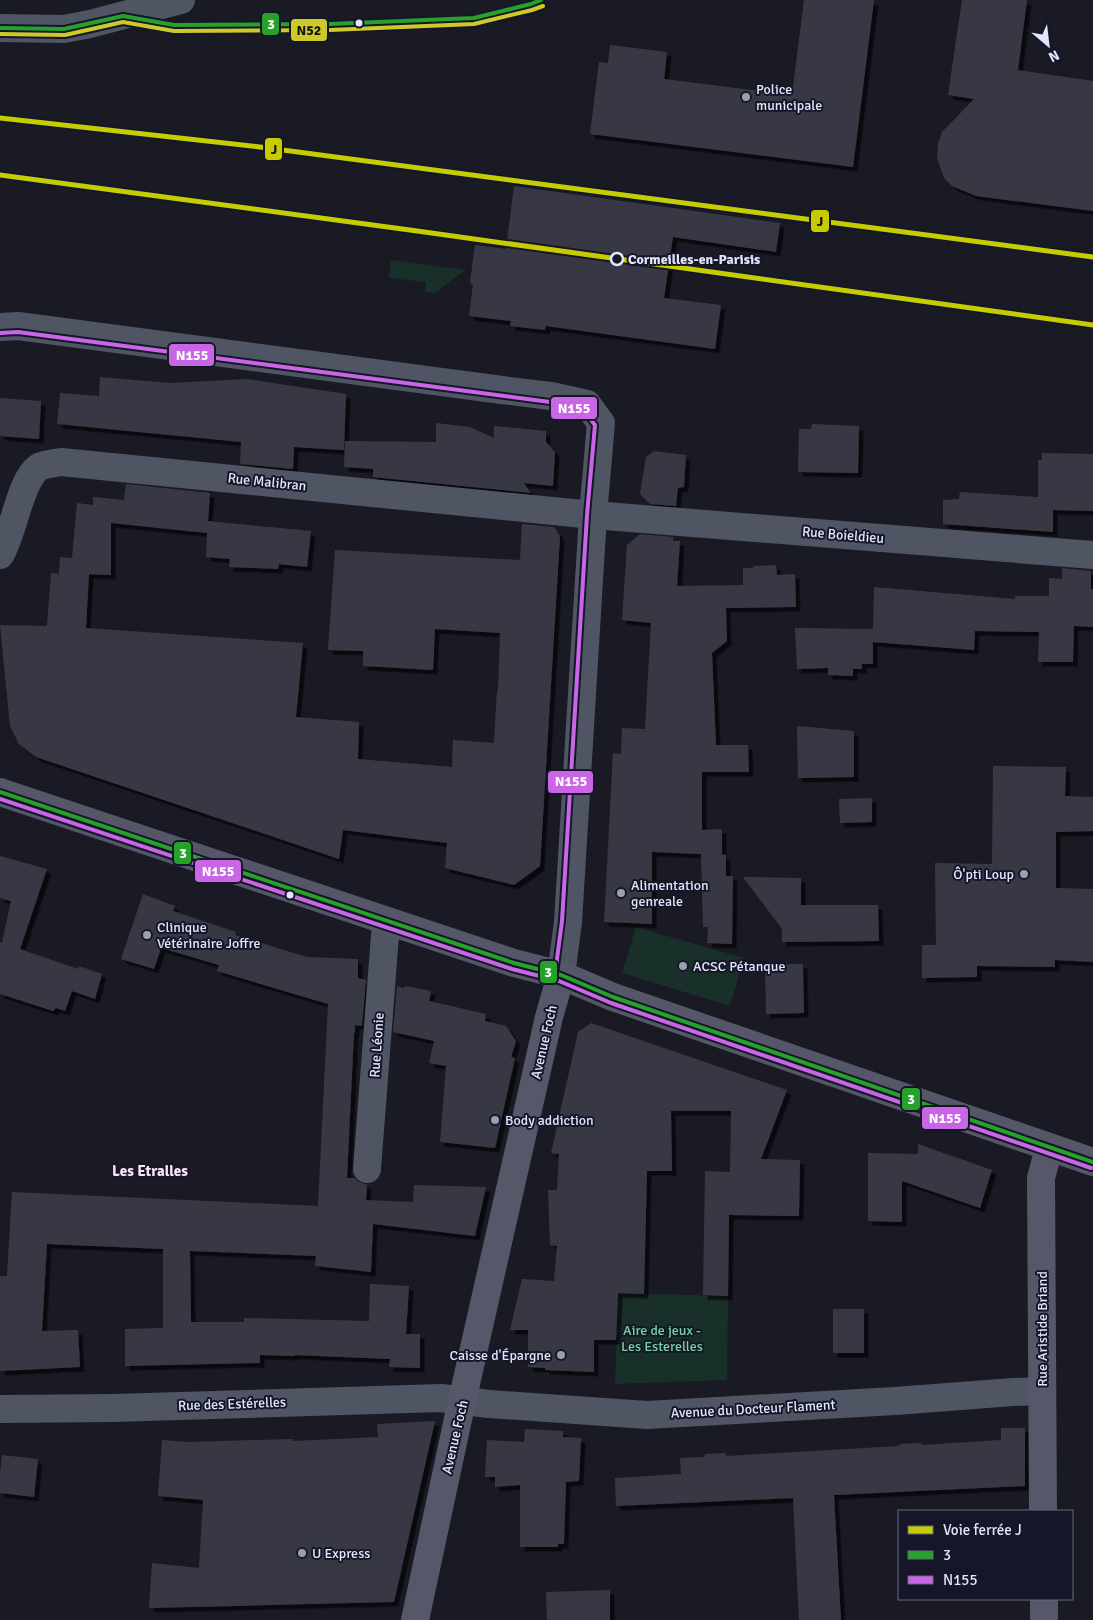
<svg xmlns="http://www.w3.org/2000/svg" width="1093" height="1620" viewBox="0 0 1093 1620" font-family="Signika,sans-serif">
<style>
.green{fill:#192f29}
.building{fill:#393945;filter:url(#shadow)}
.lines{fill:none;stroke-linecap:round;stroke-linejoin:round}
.street{stroke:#505563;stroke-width:28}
.secondary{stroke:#545869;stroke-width:28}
.primary{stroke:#565669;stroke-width:28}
.bus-1-casing{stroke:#151729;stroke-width:8}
.bus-2-casing{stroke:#151729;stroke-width:8}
.bus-3-casing{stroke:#151729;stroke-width:8}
.bus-1{stroke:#26a22c;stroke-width:4}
.bus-2{stroke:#c966e6;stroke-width:4}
.bus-3{stroke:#cec92a;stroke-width:4}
.rail-1-casing{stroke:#151729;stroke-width:9}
.rail-1{stroke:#c6cc00;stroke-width:5}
.bus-dot{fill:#e1e6fb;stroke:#151729;stroke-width:2}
.poi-dot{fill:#9b9fb0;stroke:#151729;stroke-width:2}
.stop-dot{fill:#151729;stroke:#e1e6fb;stroke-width:2.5}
.labels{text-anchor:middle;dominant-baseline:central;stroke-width:4;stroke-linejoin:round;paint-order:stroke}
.poi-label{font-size:14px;fill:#e1e6fb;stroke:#151729;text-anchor:start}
.stop-label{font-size:14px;font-weight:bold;fill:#e1e6fb;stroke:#151729;text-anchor:start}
.street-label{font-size:14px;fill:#e1e6fb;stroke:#151729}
.park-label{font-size:14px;fill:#76d3a1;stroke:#151729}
.neighbourhood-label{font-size:15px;font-weight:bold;fill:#fbe3f9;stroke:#151729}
.line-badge{stroke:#151729;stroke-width:2}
.badge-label{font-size:14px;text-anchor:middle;font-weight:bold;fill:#fff}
.pale-badge-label{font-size:14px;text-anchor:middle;font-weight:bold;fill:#111}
</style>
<defs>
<filter id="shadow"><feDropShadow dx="4.5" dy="4.5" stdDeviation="0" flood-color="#0009"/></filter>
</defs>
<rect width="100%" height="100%" fill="#1a1a24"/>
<g class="green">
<polygon points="391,260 465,270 435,293 425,292 426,282 389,278"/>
<polygon points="636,927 744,958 730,1006 622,973"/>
<polygon points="618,1293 728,1296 727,1380 615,1384"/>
</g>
<g class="building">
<polygon points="804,0 874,0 853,167 590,134 599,62 608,63 610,45 667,52 664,79 792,95"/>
<polygon points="962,0 1027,0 1018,70 1093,81 1093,211 976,196 952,186 944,178 937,158 938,144 942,132 974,99 948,95"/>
<polygon points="514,186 780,223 776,252 673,237 664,298 721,305 715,349 546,326 545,330 510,326 511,321 469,316 473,284 470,283 475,245 506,249"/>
<polygon points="100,377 170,383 247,379 346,394 344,450 294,447 293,469 240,464 241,442 57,424 60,393 99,396"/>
<polygon points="0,398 41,401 39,439 0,436"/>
<polygon points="436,423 470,427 494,438 494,426 546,431 546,442 555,452 553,486 524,483 531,493 373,477 373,469 344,467 345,441 436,442"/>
<polygon points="812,424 859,426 858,473 798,472 799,429 811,429"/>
<polygon points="654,451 686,455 684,487 678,488 676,506 650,504 640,494 646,457"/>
<polygon points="1042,453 1093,454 1093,511 1053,510 1053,532 943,524 943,500 959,499 960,492 1038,497 1038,460 1042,460"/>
<polygon points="126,484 210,493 208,521 311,531 307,567 279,564 278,569 229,567 230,559 206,557 207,533 111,523 111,575 89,574 86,628 303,643 296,717 359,722 358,759 452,767 453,740 494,743 497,690 498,690 500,633 435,629 433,670 363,666 363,651 328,650 335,550 520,560 522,524 554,527 560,536 540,866 514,885 445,868 447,843 343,830 339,859 36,757 19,744 10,726 0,625 47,626 51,573 59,574 60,557 72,558 77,503 93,505 93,497 124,500"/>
<polygon points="640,534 673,537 673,541 680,541 677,586 743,585 743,568 753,568 754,566 776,565 777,575 795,574 796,607 726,608 727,641 712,653 716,745 748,745 749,772 702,772 702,830 722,829 722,854 721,854 726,855 726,876 733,876 732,944 707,943 708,927 703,927 701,854 652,852 652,924 604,922 613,753 621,754 622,728 645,729 651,623 622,620 627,545"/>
<polygon points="1062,568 1091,571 1091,589 1093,589 1093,627 1074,626 1073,662 1038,662 1039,632 975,631 974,650 873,642 873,664 862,664 862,669 853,669 853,676 828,675 828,668 797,669 795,628 873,629 874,587 1015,599 1015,596 1049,596 1049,578 1062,579"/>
<polygon points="797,726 854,731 854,777 798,778"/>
<polygon points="993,766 1066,767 1065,796 1093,797 1093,831 1056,832 1056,888 1093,889 1093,962 1055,960 1055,967 977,966 977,977 922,978 922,945 936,945 935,863 992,864"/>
<polygon points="872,798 872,822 840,823 839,799"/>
<polygon points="0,856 47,869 20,949 78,969 79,966 102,974 95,999 72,991 65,1011 56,1008 53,1011 0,994 0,942 2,943 11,901 0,898"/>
<polygon points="743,877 801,878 801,905 878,905 879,941 782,942 782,929"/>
<polygon points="143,894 175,906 173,911 236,932 235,935 307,957 358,959 358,978 366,980 362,1026 355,1025 355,1033 354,1033 347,1178 355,1178 359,1182 367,1185 366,1200 413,1202 414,1185 486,1187 475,1236 373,1224 371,1272 315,1266 316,1256 190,1251 191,1322 244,1322 244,1318 369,1321 370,1284 409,1286 406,1334 420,1334 420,1368 389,1367 390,1359 295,1355 295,1356 260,1355 260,1363 125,1366 125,1329 163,1328 163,1249 47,1244 42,1331 78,1330 80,1367 0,1371 0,1276 7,1276 12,1192 318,1206 328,1004 217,971 219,965 161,948 154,969 121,959"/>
<polygon points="765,964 803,964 804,1013 766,1014"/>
<polygon points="397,986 404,988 405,986 431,991 429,1001 486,1014 485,1021 506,1026 516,1041 511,1057 515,1058 495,1148 440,1142 446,1066 429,1063 434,1041 393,1032"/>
<polygon points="591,1023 787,1090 761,1159 800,1160 799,1216 729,1215 728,1296 703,1295 705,1171 730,1172 731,1111 671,1111 672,1171 647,1171 644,1294 618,1293 616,1340 594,1340 594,1372 545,1370 545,1368 528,1367 528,1330 510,1330 522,1279 554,1281 557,1246 550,1245 548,1190 557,1190 559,1154 551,1153 578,1032"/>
<polygon points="918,1144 992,1170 980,1208 902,1181 902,1222 868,1221 868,1153 918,1154"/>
<rect x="833" y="1309" width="31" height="44"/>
<polygon points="435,1421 394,1602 149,1608 152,1563 199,1568 203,1500 158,1496 162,1440 188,1442 293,1439 293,1441 378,1437 377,1424"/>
<polygon points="1001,1428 1025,1428 1025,1486 834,1495 841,1620 799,1620 793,1498 616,1506 615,1478 681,1474 680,1458 704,1457 705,1454 725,1453 727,1456 899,1446 900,1444 921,1443 922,1445 1001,1440"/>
<polygon points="525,1429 563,1431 563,1437 581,1438 579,1481 566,1482 564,1544 558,1544 558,1547 520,1547 520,1485 495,1487 495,1477 485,1477 487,1440 524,1442"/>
<polygon points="2,1455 38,1459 34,1497 0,1493 0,1474"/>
<polygon points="610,1590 610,1620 547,1620 546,1592"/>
</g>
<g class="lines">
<g class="street">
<polyline points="0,28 64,29 90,24 181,0"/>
<polyline points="0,327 18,326 502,390 551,396 587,404 601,423 593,515 568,922 561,975"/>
<path d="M0,555C14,534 20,476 41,466C47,464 55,463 61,462L593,515L1093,555"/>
<polyline points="367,1169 386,922"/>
<polyline points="0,1409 113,1408 441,1398 489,1404 647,1415 895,1401 1013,1392 1042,1391"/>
</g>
<g class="secondary">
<polyline points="1043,1511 1041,1178 1049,1148"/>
<polyline points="1044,1599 1044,1620"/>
<polyline points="415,1620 458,1419 549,1017 561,975"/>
</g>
<polyline class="primary" points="0,792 514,963 561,975 613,997 1093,1162"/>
<defs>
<g id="bus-1">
<polyline points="0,28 64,29 123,16 174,25 330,24 474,18 531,4 541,0"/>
<polyline points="0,792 514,963 561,975 613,997 1093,1162"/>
</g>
<g id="bus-2">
<polyline points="0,333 18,332 550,402 583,410 595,425 587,515 562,921 555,974"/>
<polyline points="0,799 512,969 559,981 611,1003 1091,1168"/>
</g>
<polyline id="bus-3" points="0,34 65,35 123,22 174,31 330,30 474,24 532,10 543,6"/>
</defs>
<use href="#bus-1" class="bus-1-casing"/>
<use href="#bus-2" class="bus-2-casing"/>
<use href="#bus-3" class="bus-3-casing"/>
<use href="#bus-1" class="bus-1"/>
<use href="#bus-2" class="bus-2"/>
<use href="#bus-3" class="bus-3"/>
<defs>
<g id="rail-1">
<polyline points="0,118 260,147 1093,257"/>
<polyline points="0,175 410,230 1093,325"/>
</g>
</defs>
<use href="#rail-1" class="rail-1-casing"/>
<use href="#rail-1" class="rail-1"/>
</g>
<g class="bus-dot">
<circle cx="359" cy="23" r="4.5"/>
<circle cx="290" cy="895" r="4.5"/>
</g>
<g class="poi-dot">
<circle cx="746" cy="97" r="5"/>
<circle cx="1024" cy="874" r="5"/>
<circle cx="621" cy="893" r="5"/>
<circle cx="147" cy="935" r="5"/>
<circle cx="683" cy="966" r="5"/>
<circle cx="495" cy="1120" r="5"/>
<circle cx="561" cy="1355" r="5"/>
<circle cx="302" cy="1553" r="5"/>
</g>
<circle class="stop-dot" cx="617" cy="259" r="6"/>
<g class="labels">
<g class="poi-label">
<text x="756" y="89">Police<tspan x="756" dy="16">municipale</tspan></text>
<text x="1014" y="874" text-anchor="end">Ô'pti Loup</text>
<text x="631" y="885">Alimentation<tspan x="631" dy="16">genreale</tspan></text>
<text x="157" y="927">Clinique<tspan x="157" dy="16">Vétérinaire Joffre</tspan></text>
<text x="693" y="966">ACSC Pétanque</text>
<text x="505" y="1120">Body addiction</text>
<text x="551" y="1355" text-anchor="end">Caisse d'Épargne</text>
<text x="312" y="1553">U Express</text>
</g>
<g class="stop-label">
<text x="628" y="259">Cormeilles-en-Parisis</text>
</g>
<g class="street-label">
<text transform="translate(267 482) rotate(6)">Rue Malibran</text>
<text transform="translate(843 535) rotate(5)">Rue Boieldieu</text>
<text transform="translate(544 1042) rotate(-77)">Avenue Foch</text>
<text transform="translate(377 1045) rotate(-86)">Rue Léonie</text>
<text transform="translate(1042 1329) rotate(-90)">Rue Aristide Briand</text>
<text transform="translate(232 1404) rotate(-2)">Rue des Estérelles</text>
<text transform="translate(753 1409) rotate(-3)">Avenue du Docteur Flament</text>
<text transform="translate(455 1437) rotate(-77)">Avenue Foch</text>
</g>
<g class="park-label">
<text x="662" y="1330">Aire de jeux -<tspan x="662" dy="16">Les Esterelles</tspan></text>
</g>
<g class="neighbourhood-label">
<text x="150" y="1171">Les Etralles</text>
</g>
</g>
<g class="line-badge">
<rect x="261" y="12" width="19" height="24" rx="5" fill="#26a22c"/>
<rect x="290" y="18" width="38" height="24" rx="5" fill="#cec92a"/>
<rect x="264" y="137" width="19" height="24" rx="5" fill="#c6cc00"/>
<rect x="810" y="209" width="20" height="24" rx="5" fill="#c6cc00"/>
<rect x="168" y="343" width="47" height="24" rx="5" fill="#c966e6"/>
<rect x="550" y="396" width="48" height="24" rx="5" fill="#c966e6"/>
<rect x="547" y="770" width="47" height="24" rx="5" fill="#c966e6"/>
<rect x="173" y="841" width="19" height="24" rx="5" fill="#26a22c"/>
<rect x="194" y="859" width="48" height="24" rx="5" fill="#c966e6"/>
<rect x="539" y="960" width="19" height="24" rx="5" fill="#26a22c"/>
<rect x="901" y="1087" width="20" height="24" rx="5" fill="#26a22c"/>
<rect x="921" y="1106" width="48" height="24" rx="5" fill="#c966e6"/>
</g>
<g class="badge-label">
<text x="271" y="29">3</text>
<text x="192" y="360">N155</text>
<text x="574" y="413">N155</text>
<text x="571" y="786">N155</text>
<text x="183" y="858">3</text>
<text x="218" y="876">N155</text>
<text x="548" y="977">3</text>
<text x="911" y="1104">3</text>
<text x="945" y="1123">N155</text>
</g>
<g class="pale-badge-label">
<text x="309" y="35">N52</text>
<text x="274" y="154">J</text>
<text x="820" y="226">J</text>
</g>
<rect x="898" y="1510" width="175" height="90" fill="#151729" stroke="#676a7d"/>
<rect x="908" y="1526" width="25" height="8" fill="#c6cc00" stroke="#676a7d"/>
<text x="943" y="1535" font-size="15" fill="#e1e6fb">Voie ferrée J</text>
<rect x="908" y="1551" width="25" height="8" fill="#26a22c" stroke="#676a7d"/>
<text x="943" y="1560" font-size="15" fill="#e1e6fb">3</text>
<rect x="908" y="1576" width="25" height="8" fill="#c966e6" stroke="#676a7d"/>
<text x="943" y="1585" font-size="15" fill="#e1e6fb">N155</text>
<g transform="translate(1048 45) rotate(152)" stroke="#151729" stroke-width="4" paint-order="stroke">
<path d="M0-4L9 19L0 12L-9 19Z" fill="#e1e6fb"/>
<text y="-8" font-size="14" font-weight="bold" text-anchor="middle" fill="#e1e6fb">N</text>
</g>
</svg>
